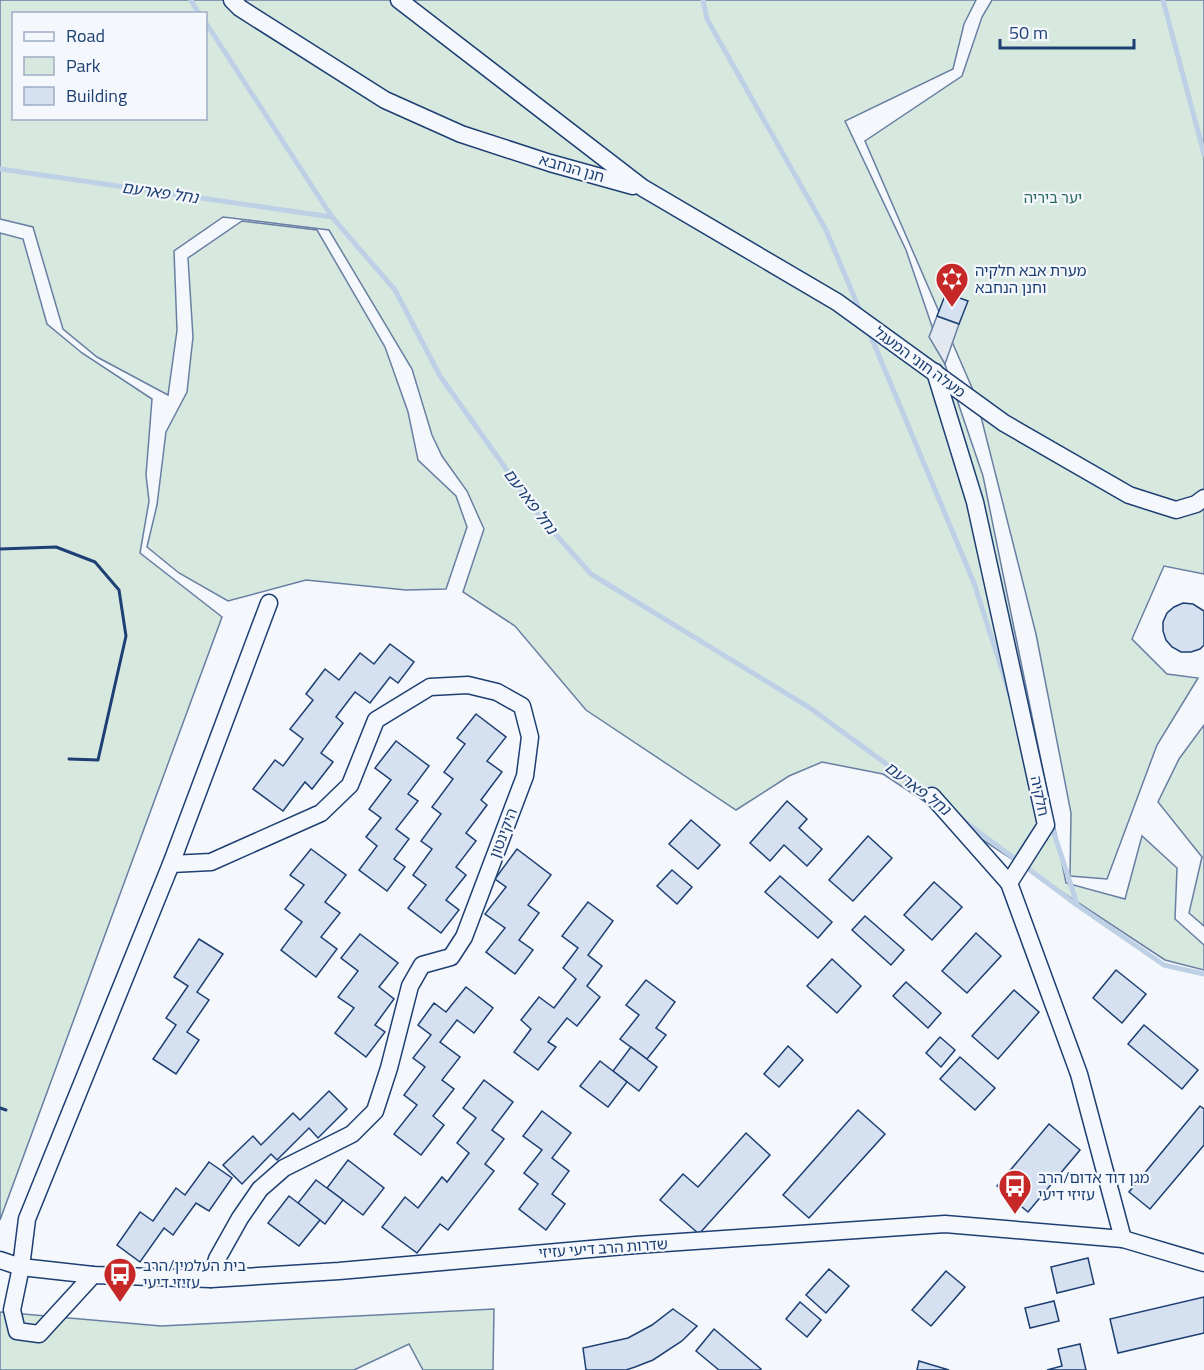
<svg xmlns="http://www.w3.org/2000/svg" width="1204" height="1370" viewBox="0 0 1204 1370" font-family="'Titillium Web','Noto Sans Hebrew',sans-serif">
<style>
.green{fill:#d7e8df;stroke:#687fa3;stroke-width:1.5;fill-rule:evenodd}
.parking{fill:#e3e8f0;stroke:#687fa3;stroke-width:1.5}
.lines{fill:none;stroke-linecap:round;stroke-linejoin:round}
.stream{stroke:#bed0e5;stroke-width:5}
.building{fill:#d5e0f0;stroke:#1d3f73;stroke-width:1.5}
.minor-casing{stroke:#1d3f73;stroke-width:19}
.minor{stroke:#f4f7fb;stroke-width:16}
.wall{stroke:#1d3f73;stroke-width:3}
.labels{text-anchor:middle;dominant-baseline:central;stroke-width:4.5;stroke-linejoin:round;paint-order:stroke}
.street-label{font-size:15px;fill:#1d3f73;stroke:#f4f7fb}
.park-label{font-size:15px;fill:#2c6c60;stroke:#f4f7fb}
.poi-label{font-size:15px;fill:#1d3f73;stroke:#f4f7fb;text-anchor:start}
.water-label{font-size:16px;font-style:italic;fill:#1d3f73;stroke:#f4f7fb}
</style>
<rect width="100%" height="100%" fill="#f4f7fb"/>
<g class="green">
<path d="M0,0H976L964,24L953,69L845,121L906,250L983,476L1066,883L1125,899L1142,836L1177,868L1175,919L1204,945V970L1165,960L883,774L822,762L789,776L736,810L586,710L515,626L463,592L484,529L467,491L442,456L432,435L412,369L329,230L223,217L174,251L177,330L168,395L97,357L63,329L33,227L0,219ZM14,14H206V118H14Z"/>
<polygon points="992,0 1204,0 1204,574 1164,566 1132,639 1167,674 1198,678 1157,745 1107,879 1070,876 1071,813 1036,634 976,397 865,141 962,76 982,17"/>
<polygon points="242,221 317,230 385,347 408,412 418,460 456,496 467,527 446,589 406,590 306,580 228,601 179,573 147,547 157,505 166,432 187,392 193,337 188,258"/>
<polygon points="0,233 23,239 47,324 82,353 152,399 146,475 149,501 140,553 222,617 0,1220"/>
<polygon points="1204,725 1204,926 1189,913 1202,857 1158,802 1179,759"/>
<polygon points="494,1309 493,1370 423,1370 409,1344 354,1370 0,1370 0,1312 161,1326"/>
</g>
<polygon class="parking" points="937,316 959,324 945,364 929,337"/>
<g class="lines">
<g class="stream">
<polyline points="191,0 199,14"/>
<polyline points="703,0 707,19 826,230 861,313"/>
<polyline points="1163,0 1204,154"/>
<polyline points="206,23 332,217"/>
<polyline points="0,169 332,217 395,290 440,376 541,518 591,574 810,708 930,796"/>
<polyline points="869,332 974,583 1010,695"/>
<polyline points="964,821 1077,905 1164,965 1204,974"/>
<polyline points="1051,824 1077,904"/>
</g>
</g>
<g class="building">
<polygon points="946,293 968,301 959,324 937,316"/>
<polygon points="1183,603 1193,604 1204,611 1204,645 1200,649 1191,652 1181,652 1172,647 1166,640 1163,631 1163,622 1167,613 1174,607"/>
<polygon points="390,644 414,662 398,683 390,677 370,703 355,692 336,717 343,723 321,753 333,762 312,789 305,782 283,811 253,789 275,760 283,766 303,739 290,729 313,700 306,694 325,669 339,680 360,653 374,664"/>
<polygon points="476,714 506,737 487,761 502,772 481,800 487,805 466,833 476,841 456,867 466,875 446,900 459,910 441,933 408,908 426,885 413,875 432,849 421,841 441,814 432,807 453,779 444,772 465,744 457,738"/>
<polygon points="396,741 429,766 408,794 418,801 396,829 409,839 394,859 405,867 387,891 359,870 377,846 366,837 381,818 369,809 391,780 375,768"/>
<polygon points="787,801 807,819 799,828 822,849 807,866 784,845 770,861 750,843"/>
<polygon points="691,820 720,845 698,869 669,844"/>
<polygon points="868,836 892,858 853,901 829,880"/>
<polygon points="311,849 346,875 325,902 340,913 321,937 337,949 316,977 281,950 302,922 285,909 304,885 290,875"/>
<polygon points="517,849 551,875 528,905 539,913 519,940 533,950 515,974 486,952 505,928 485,914 506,887 495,879"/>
<polygon points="672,870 692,887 677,904 657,886"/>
<polygon points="780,876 832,922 818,938 765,892"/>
<polygon points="934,882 962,907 932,940 904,915"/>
<polygon points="588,902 613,921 588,955 602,966 587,986 600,997 577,1026 567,1018 548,1042 556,1047 538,1070 514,1052 531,1029 521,1020 539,997 554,1008 576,979 563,968 578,948 562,936"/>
<polygon points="865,916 904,950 891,965 852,930"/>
<polygon points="976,933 1001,956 967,993 942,971"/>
<polygon points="360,934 398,963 379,987 394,999 375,1025 385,1032 366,1057 335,1033 354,1008 338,997 358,971 341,958"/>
<polygon points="199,939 223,954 197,992 209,1000 187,1032 199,1040 176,1074 153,1059 176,1025 166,1018 188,986 174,977"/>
<polygon points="832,959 861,986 837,1013 807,986"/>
<polygon points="1116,970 1146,994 1122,1023 1093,998"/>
<polygon points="646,980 675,1002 656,1028 666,1035 647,1059 620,1039 639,1015 626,1005"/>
<polygon points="906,982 941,1013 928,1028 893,996"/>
<polygon points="466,987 493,1008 474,1033 457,1020 440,1042 460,1057 442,1080 454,1089 433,1116 444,1125 421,1155 394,1134 417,1105 404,1095 425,1067 413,1058 431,1035 418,1025 434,1003 446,1012"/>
<polygon points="1014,990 1039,1012 998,1059 972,1036"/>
<polygon points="1144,1025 1198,1070 1182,1089 1128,1044"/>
<polygon points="940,1037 955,1050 941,1067 926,1053"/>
<polygon points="788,1046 803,1060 779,1087 764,1074"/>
<polygon points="631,1047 657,1067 639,1091 613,1071"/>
<polygon points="960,1057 995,1088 975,1110 940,1079"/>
<polygon points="600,1061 627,1082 608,1107 580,1086"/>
<polygon points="484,1080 513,1102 492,1130 504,1139 485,1164 494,1171 448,1230 440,1224 417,1253 382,1227 405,1197 418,1208 442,1177 447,1182 469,1153 457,1143 476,1118 463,1108"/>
<polygon points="329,1091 347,1109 318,1138 309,1128 277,1160 271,1154 242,1184 223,1165 253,1136 261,1145 293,1113 300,1120"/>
<polygon points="1200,1106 1204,1109 1204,1145 1150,1209 1129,1192"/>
<polygon points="858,1110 885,1134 809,1218 783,1195"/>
<polygon points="542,1111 571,1133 552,1158 569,1171 552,1194 565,1204 546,1230 519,1209 538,1184 524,1173 542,1150 523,1136"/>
<polygon points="1049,1124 1080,1150 1028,1212 997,1186"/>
<polygon points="746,1133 770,1155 699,1234 660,1200 683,1174 698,1187"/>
<polygon points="348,1160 384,1188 363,1215 327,1188"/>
<polygon points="209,1162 232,1178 209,1211 196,1203 173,1235 164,1228 140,1262 117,1245 140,1212 153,1221 176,1188 185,1195"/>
<polygon points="316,1180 343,1200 325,1224 298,1203"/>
<polygon points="289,1196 320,1220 299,1246 268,1223"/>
<polygon points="1088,1258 1094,1284 1057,1293 1051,1267"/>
<polygon points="829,1269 849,1286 826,1313 806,1295"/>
<polygon points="946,1271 965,1287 931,1326 912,1310"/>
<polygon points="1204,1297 1204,1333 1118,1353 1110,1319"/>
<polygon points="1054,1301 1059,1321 1030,1328 1025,1308"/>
<polygon points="800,1302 821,1320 807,1337 786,1319"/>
<polygon points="673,1309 697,1326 682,1341 653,1360 635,1367 626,1370 586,1370 583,1348 628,1338 652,1325"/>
<polygon points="714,1329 761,1369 760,1370 719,1370 696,1351"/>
<polygon points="1080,1344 1086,1370 1047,1370 1062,1366 1058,1349"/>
<polygon points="919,1361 949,1370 917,1370"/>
</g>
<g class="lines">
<defs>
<g id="minor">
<polyline points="232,0 240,8 385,100 461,134 550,163 633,186"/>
<polyline points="399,0 643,188 837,302 1004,423 1129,495 1176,510 1196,504 1204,498"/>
<polyline points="935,372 975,502 1046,825 1009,883 1079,1074 1123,1239"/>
<polyline points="932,796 1009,883"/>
<polyline points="171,864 211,862 321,813 350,785 376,720 430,687 468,685 497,692 522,706 530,737 525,776 464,937 451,957 422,965 410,986 389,1068 375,1111 352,1134 284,1168 260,1189 240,1218 217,1259 211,1279"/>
<polyline points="0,1260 21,1267 93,1275 211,1279 339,1271 636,1245 945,1224 1123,1239 1204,1263"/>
<polyline points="93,1275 39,1334 17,1331 12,1310 21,1267 27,1219 171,864 269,603"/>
</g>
</defs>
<use href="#minor" class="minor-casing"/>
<use href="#minor" class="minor"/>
<g class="wall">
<polyline points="0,549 56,547 95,562 119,590 126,636 98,760 69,759"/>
<polyline points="0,1108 6,1110"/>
</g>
</g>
<defs>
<symbol id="synagogue-pin" viewBox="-11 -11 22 30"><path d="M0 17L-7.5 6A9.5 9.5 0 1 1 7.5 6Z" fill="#c62828" stroke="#f4f7fb"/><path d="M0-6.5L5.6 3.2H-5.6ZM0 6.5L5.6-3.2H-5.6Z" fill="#fff"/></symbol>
<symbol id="bus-pin" viewBox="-11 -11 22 30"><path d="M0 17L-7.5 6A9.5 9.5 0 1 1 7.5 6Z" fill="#c62828" stroke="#f4f7fb"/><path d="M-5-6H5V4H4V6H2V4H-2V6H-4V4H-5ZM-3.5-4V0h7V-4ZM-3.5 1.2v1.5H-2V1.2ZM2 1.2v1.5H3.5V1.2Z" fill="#fff"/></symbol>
</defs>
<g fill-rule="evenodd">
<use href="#synagogue-pin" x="933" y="260" width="38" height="52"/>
<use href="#bus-pin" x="996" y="1167" width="38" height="52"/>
<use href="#bus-pin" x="101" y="1255" width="38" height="52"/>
</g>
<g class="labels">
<g class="street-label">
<text transform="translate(572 168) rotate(16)">חנן הנחבא</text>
<text transform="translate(920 362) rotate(36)">מעלה חוני המעגל</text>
<text transform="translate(1040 796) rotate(78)">חלקיה</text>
<text transform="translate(503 833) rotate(-69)">היקינטון</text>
<text transform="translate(603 1248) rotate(-4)">שדרות הרב דיעי עזיזי</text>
</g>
<g class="park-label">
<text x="1053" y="197">יער ביריה</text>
</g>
<g class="poi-label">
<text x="975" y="270">מערת אבא חלקיה<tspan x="975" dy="17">וחנן הנחבא</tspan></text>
<text x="1038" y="1177">מגן דוד אדום/הרב<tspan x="1038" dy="17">עזיזי דיעי</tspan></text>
<text x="143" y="1265">בית העלמין/הרב<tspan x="143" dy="17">עזיזי דיעי</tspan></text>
</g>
<g class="water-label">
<text transform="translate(160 192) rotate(8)">נחל פארעם</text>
<text transform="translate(531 501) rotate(53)">נחל פארעם</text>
<text transform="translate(918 788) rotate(37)">נחל פארעם</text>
</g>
</g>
<rect x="12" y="12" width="195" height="108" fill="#f4f7fb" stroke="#9eadc5" stroke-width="1.5"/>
<rect x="24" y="32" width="30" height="9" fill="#f4f7fb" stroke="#9eadc5" stroke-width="1.5"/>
<text x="66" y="42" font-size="18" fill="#1d3f73">Road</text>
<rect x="24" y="57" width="30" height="18" fill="#d7e8df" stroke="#9eadc5" stroke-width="1.5"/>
<text x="66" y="72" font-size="18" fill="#1d3f73">Park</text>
<rect x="24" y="87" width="30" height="18" fill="#d5e0f0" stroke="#9eadc5" stroke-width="1.5"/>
<text x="66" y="102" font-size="18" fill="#1d3f73">Building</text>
<path d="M1000 39v9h134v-9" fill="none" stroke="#1d3f73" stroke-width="3"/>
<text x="1009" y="39" font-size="18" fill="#1d3f73" stroke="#f4f7fb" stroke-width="4.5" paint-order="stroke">50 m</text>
</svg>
